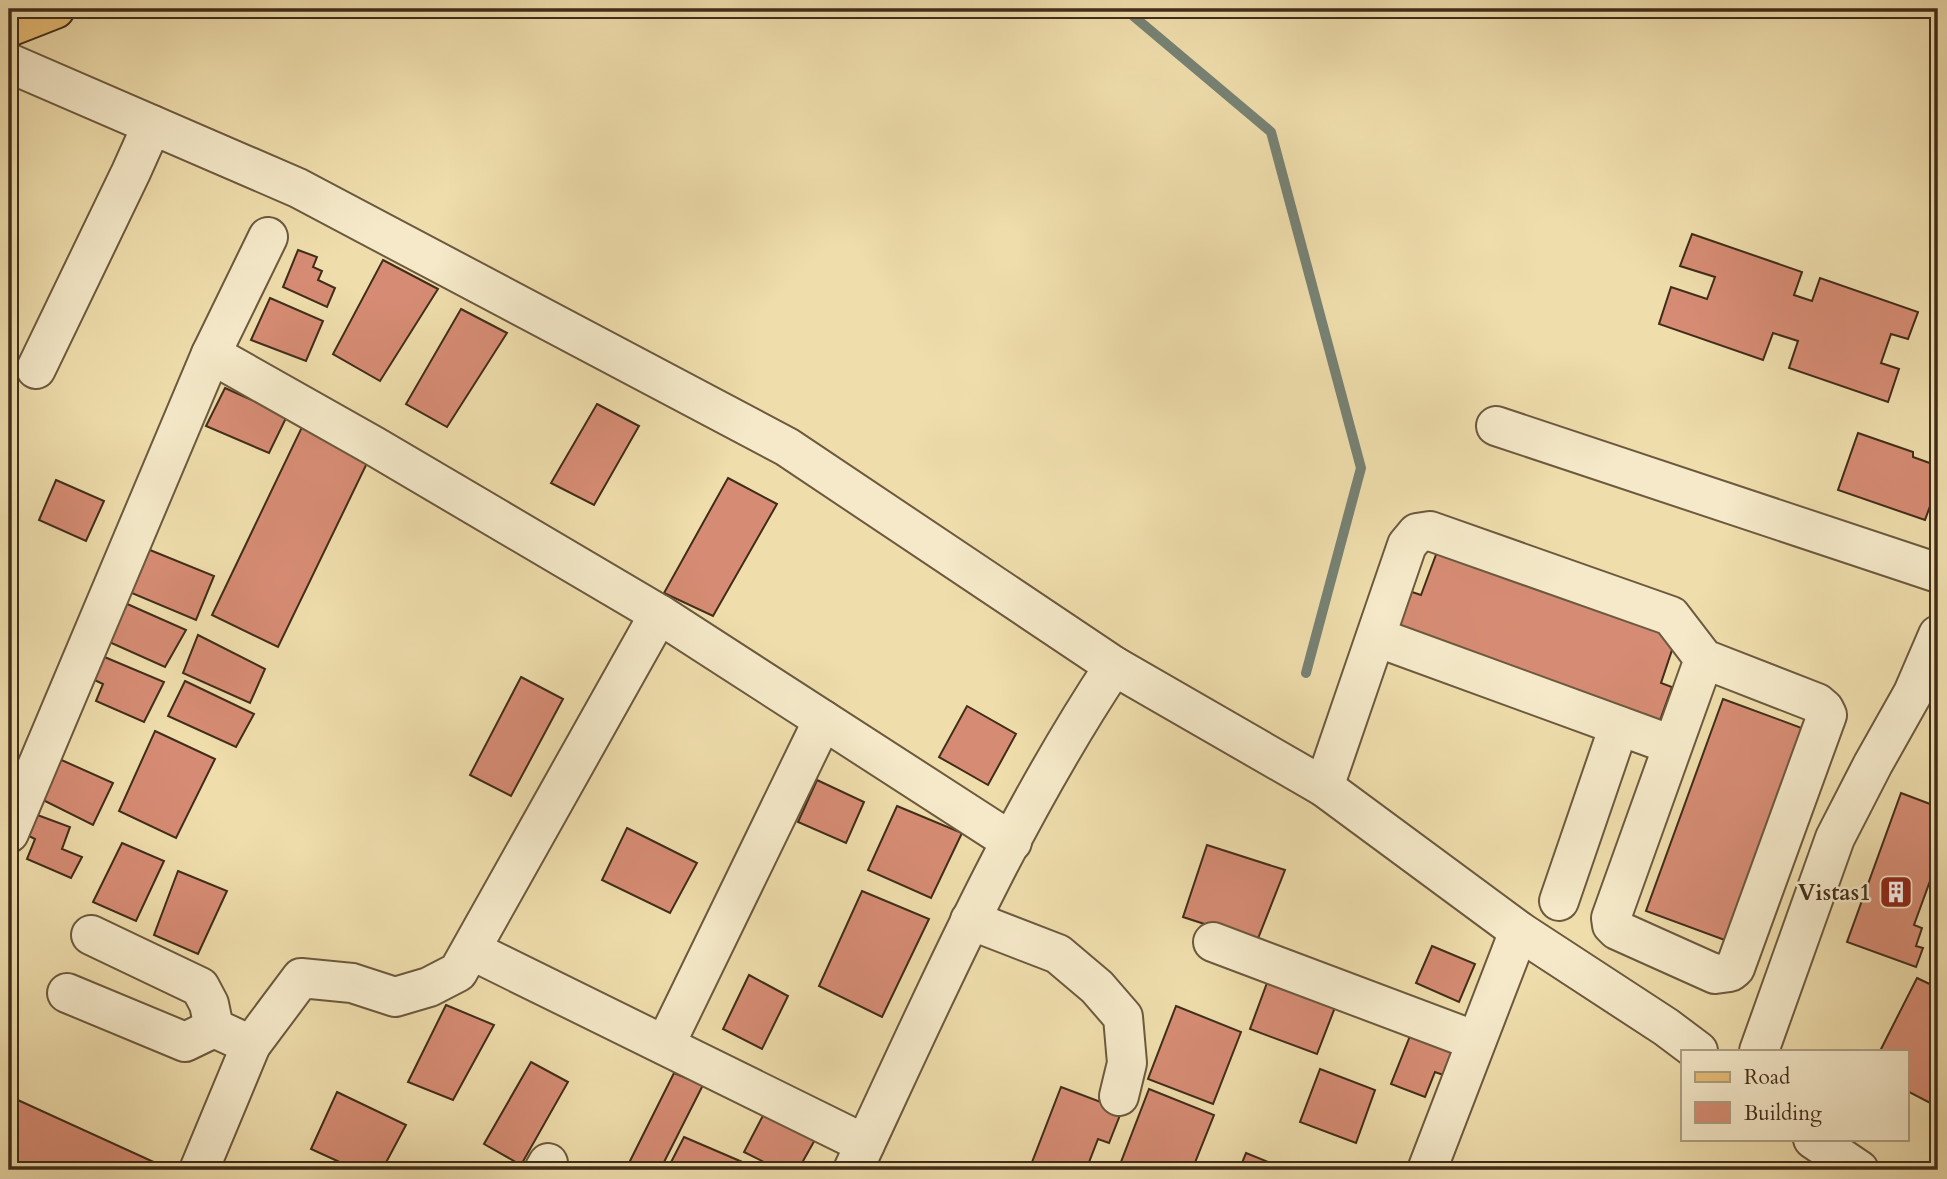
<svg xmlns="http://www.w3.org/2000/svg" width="1947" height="1179" viewBox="0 0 1947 1179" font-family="Cardo,serif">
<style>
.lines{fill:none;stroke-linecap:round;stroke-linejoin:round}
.stream{stroke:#778274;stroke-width:10}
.building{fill:#d68c74;stroke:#402d19;stroke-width:2}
.minor-casing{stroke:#6c593e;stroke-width:42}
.major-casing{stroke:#402d19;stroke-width:42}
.minor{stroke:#f5e9c9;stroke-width:38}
.major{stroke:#e8be76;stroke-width:38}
.labels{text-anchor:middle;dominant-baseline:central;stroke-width:5;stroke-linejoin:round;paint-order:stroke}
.poi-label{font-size:23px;font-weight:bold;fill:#402d19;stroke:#f5e9c9;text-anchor:end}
</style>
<rect width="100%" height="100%" fill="#efddac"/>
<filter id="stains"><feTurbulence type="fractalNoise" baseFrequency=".00286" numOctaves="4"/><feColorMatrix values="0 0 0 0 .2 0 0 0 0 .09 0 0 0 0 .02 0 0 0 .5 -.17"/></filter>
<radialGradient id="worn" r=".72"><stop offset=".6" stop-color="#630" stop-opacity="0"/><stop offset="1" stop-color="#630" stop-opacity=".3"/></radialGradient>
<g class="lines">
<polyline class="stream" points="1125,9 1271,132 1361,468 1306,673"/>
</g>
<g class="building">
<polygon points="1692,234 1802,272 1794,295 1812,301 1820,278 1918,312 1908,339 1891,334 1881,363 1899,369 1888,402 1789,368 1798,341 1773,333 1763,360 1659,324 1671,287 1707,299 1715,277 1680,266"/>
<polygon points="298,250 317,257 313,267 322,271 318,280 335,288 327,307 283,287"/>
<polygon points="383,260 438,289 380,381 333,354"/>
<polygon points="270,298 323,321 306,361 251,340"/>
<polygon points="461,309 507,333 447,427 406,404"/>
<polygon points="225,388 287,416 269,453 206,426"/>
<polygon points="597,404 639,426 594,505 551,483"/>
<polygon points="302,427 369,459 278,647 212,615"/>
<polygon points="1858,433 1913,452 1913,457 1938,466 1938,484 1925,520 1838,490"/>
<polygon points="728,478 777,504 713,616 664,593"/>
<polygon points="56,480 104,501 86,541 39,520"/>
<polygon points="145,548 214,576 196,620 127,591"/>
<polygon points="1437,552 1676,638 1661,683 1672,687 1659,723 1395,628 1409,591 1421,595"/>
<polygon points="125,603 186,630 165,667 107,641"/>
<polygon points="198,635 265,669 250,703 183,673"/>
<polygon points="95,653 164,682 144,722 96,701 103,684 86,676"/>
<polygon points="521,677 563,699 511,796 470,775"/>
<polygon points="185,681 254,714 236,747 168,716"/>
<polygon points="1723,699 1807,730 1730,942 1646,911"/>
<polygon points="967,706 1016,734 988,785 939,757"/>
<polygon points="155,731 215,759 176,838 119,811"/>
<polygon points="57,758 113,783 93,825 37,797"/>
<polygon points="817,780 864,802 846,843 798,822"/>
<polygon points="1901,793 1938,807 1938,859 1914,925 1922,928 1916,946 1923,948 1916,967 1847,942"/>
<polygon points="897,806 962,833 931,898 868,870"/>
<polygon points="32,813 70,827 62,849 82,857 71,878 27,859 35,839 23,833"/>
<polygon points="627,828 697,863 670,913 602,880"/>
<polygon points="122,843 164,861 136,921 93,902"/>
<polygon points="1207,845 1285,870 1257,941 1183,917"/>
<polygon points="178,871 227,891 198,954 154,935"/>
<polygon points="862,891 929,919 882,1017 819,986"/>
<polygon points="1432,946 1475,964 1459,1002 1416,983"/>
<polygon points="1271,972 1339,997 1317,1054 1250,1029"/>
<polygon points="749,975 788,996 762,1049 723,1029"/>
<polygon points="1917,978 1938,988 1938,1107 1907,1091 1907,1051 1880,1051"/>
<polygon points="446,1005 494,1025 453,1100 408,1082"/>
<polygon points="1176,1006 1241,1032 1213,1104 1148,1079"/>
<polygon points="1410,1036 1455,1053 1446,1076 1435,1072 1425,1097 1391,1084"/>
<polygon points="531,1062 568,1082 521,1165 484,1144"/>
<polygon points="1320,1069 1375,1090 1356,1143 1300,1122"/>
<polygon points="674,1073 703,1085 660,1170 635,1170 627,1167"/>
<polygon points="1061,1087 1122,1110 1109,1143 1098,1139 1086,1170 1029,1170"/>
<polygon points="1149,1089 1214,1115 1192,1170 1142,1170 1121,1162"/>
<polygon points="337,1092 406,1125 382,1170 357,1170 311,1149"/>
<polygon points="9,1096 156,1163 153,1170 16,1170 9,1167"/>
<polygon points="768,1106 821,1129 798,1170 780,1170 744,1152"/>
<polygon points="684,1137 761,1170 667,1170"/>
<polygon points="1246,1153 1288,1170 1239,1170"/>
</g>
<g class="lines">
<defs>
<g id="minor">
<polyline points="9,63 298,188 787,447 1114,666 1324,787 1519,931 1666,1027 1698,1051"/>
<polyline points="211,354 374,446 659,614 1012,842"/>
<polyline points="36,369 131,172 152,125"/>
<polyline points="1496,426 1938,573"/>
<polyline points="1376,637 1672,745"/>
<polyline points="1324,787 1407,545 1417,533 1430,531 1671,616 1704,659 1817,703 1824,709 1827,715 1735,968 1730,972 1715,974 1617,930 1612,925 1611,918 1704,659"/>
<polyline points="9,833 211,354 268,237"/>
<polyline points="1559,901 1619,726"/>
<polyline points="970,920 1058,954 1097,987 1123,1017 1127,1063 1119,1096"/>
<polyline points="91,935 200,987 209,1004 214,1028 251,1045"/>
<polyline points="1213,942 1476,1041"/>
<polyline points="471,950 865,1144"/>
<polyline points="67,993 185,1042 214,1028"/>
<polyline points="665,1045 823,720"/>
<polyline points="1759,1051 1835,838 1873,764 1913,693 1938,635"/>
<polyline points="1813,1139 1859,1170"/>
<polyline points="199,1170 251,1045 301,978 352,983 395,997 429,987 458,972 659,614"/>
<polyline points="544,1170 548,1163"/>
<path d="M853,1170C933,999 1009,824 1114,666"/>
<polyline points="1427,1170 1519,931"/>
</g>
<polyline id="major" points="9,27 55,9"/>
</defs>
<use href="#minor" class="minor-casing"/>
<use href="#major" class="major-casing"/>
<use href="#minor" class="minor"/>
<use href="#major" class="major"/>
</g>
<defs>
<symbol id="building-square" viewBox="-11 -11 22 22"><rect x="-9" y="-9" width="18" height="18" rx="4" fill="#8f2418" stroke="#f5e9c9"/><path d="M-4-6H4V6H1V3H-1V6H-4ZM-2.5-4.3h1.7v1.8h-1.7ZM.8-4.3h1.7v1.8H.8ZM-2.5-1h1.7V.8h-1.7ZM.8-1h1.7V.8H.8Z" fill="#fff"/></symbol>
</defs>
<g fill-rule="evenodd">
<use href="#building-square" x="1877" y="873" width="38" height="38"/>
</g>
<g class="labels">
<g class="poi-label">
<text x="1871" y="892">Vistas1</text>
</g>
</g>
<rect width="1947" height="1179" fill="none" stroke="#efddac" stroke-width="35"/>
<rect x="10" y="10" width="1926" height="1158" fill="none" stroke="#402d19" stroke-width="3.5"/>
<rect x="18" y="18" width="1912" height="1144" fill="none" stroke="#402d19" stroke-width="2"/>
<rect x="1681" y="1050" width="228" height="91" fill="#f5e9c9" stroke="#ad9e83" stroke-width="2"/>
<rect x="1695" y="1072" width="35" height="10" fill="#e8be76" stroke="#ad9e83" stroke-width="2"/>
<text x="1744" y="1084" font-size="21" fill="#402d19">Road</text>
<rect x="1695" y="1102" width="35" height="21" fill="#d68c74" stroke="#ad9e83" stroke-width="2"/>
<text x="1744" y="1120" font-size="21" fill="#402d19">Building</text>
<rect width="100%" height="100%" filter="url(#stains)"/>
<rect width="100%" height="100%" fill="url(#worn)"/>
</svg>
